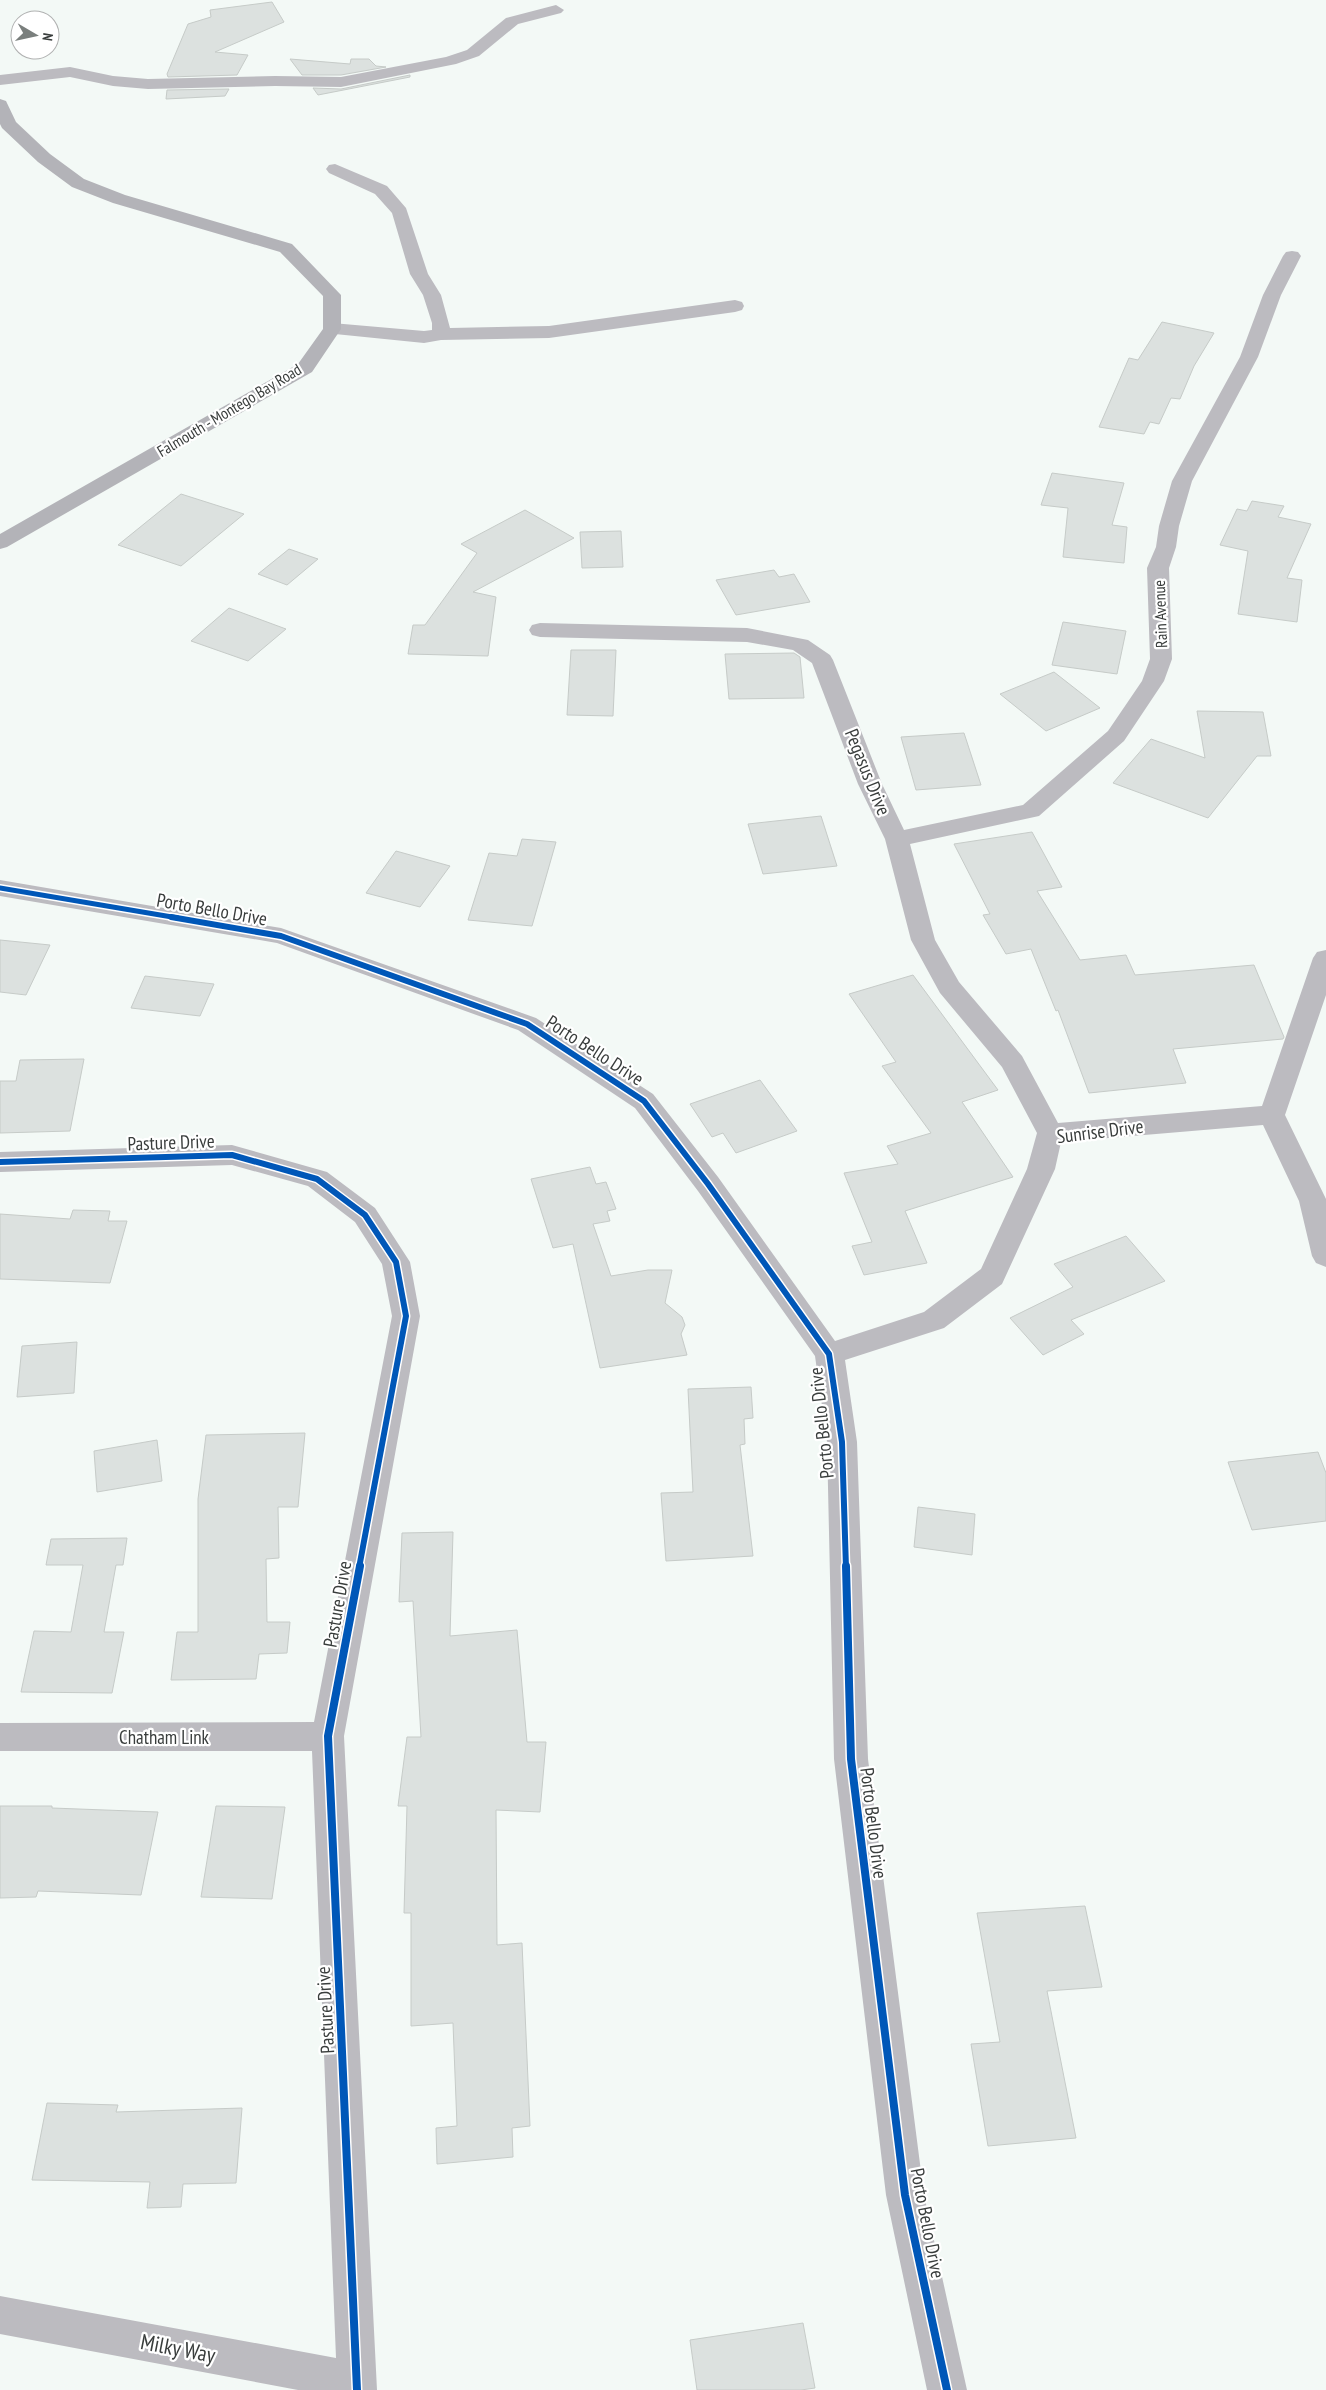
<svg xmlns="http://www.w3.org/2000/svg" width="1326" height="2390" viewBox="0 0 1326 2390" font-family="'PT Sans Narrow',sans-serif">
<style>
.building{fill:#dce1df;stroke:#c6cbc8}
.lines{fill:none;stroke-linecap:round;stroke-linejoin:round}
.minor{fill:#bcbbc0;fill-rule:evenodd}
.major{fill:#b3b3b8;fill-rule:evenodd}
.cycleway-far2-casing{stroke:#fff;stroke-width:8}
.cycleway-far1-casing{stroke:#fff;stroke-width:9}
.cycleway-casing{stroke:#fff;stroke-width:11}
.cycleway-far2{stroke:#0057b8;stroke-width:5}
.cycleway-far1{stroke:#0057b8;stroke-width:6}
.cycleway{stroke:#0057b8;stroke-width:8}
.labels{text-anchor:middle;dominant-baseline:central;stroke-width:4.5;stroke-linejoin:round;paint-order:stroke}
.far-street-label{font-size:16px;fill:#393d3c;stroke:#fff}
.street-label{font-size:19px;fill:#393d3c;stroke:#fff}
.near-street-label{font-size:22px;fill:#393d3c;stroke:#fff}
</style>
<rect width="100%" height="100%" fill="#f3f9f6"/>
<g class="building">
<polygon points="272,2 284,22 215,52 248,55 237,75 168,77 167,74 188,24 211,17 210,10"/>
<polygon points="290,59 350,64 351,59 369,59 376,66 386,67 341,75 302,75"/>
<polygon points="410,75 410,77 318,95 313,88 341,89"/>
<polygon points="229,89 225,96 166,99 167,90"/>
<polygon points="1162,322 1214,333 1194,366 1180,399 1171,398 1159,424 1150,422 1144,434 1099,427 1129,358 1138,360"/>
<polygon points="1052,473 1124,483 1112,525 1127,527 1124,563 1063,557 1068,508 1041,505"/>
<polygon points="181,494 244,514 181,566 118,545"/>
<polygon points="1252,501 1284,506 1278,517 1311,524 1287,578 1302,580 1297,622 1238,614 1248,551 1220,545 1237,509 1247,511"/>
<polygon points="525,510 574,538 473,592 496,597 488,656 408,654 413,625 425,625 477,553 461,544"/>
<polygon points="621,531 623,567 582,568 580,532"/>
<polygon points="289,549 318,559 287,585 258,574"/>
<polygon points="774,570 779,577 794,574 810,602 736,615 716,580"/>
<polygon points="229,608 286,629 248,661 191,641"/>
<polygon points="1063,622 1126,631 1117,674 1052,665"/>
<polygon points="571,650 616,650 613,716 567,715"/>
<polygon points="794,653 800,657 804,698 729,699 725,654"/>
<polygon points="1054,672 1100,708 1046,731 1000,694"/>
<polygon points="1197,711 1263,712 1271,756 1257,756 1208,818 1113,783 1151,739 1205,758"/>
<polygon points="964,733 981,785 916,790 901,737"/>
<polygon points="821,816 837,866 763,874 748,824"/>
<polygon points="1032,832 1062,887 1037,891 1080,960 1126,955 1135,975 1254,965 1284,1037 1283,1039 1173,1049 1186,1083 1089,1093 1058,1010 1056,1011 1031,949 1006,954 983,915 990,914 954,844"/>
<polygon points="522,839 556,842 532,926 468,920 489,853 517,856"/>
<polygon points="396,851 450,866 420,907 366,893"/>
<polygon points="0,940 50,945 26,995 0,992"/>
<polygon points="913,975 998,1090 962,1102 1013,1177 905,1211 927,1263 864,1275 852,1246 872,1242 844,1173 898,1164 887,1146 931,1133 882,1066 896,1062 849,994"/>
<polygon points="145,976 214,984 200,1016 131,1008"/>
<polygon points="84,1059 70,1131 0,1133 0,1081 16,1081 20,1060"/>
<polygon points="760,1080 797,1131 736,1153 723,1133 712,1137 690,1104"/>
<polygon points="590,1167 596,1184 606,1182 616,1209 607,1211 610,1221 593,1224 611,1276 648,1270 672,1270 665,1303 682,1317 685,1325 681,1334 687,1355 600,1368 573,1244 553,1248 531,1179"/>
<polygon points="73,1210 110,1211 108,1221 127,1221 110,1283 0,1279 0,1214 70,1219"/>
<polygon points="1126,1236 1165,1281 1071,1320 1084,1334 1043,1355 1010,1318 1073,1287 1054,1264"/>
<polygon points="77,1342 74,1393 17,1397 22,1346"/>
<polygon points="751,1387 753,1418 744,1419 745,1444 740,1445 753,1556 666,1561 661,1493 693,1492 688,1389"/>
<polygon points="305,1433 298,1507 278,1507 279,1558 266,1559 267,1622 290,1622 287,1653 259,1654 256,1679 171,1680 177,1632 198,1632 198,1499 206,1435"/>
<polygon points="157,1440 162,1481 97,1492 94,1451"/>
<polygon points="1318,1452 1326,1473 1326,1521 1252,1530 1228,1462"/>
<polygon points="918,1507 975,1514 972,1555 914,1547"/>
<polygon points="453,1532 450,1636 517,1630 527,1742 546,1742 540,1812 496,1810 497,1945 522,1943 530,2126 512,2128 513,2157 437,2164 436,2128 457,2126 453,2023 411,2026 411,1913 404,1913 407,1806 398,1806 407,1737 421,1737 413,1601 399,1602 402,1533"/>
<polygon points="127,1538 123,1565 116,1565 104,1632 124,1632 112,1693 21,1692 34,1631 71,1632 83,1565 46,1565 51,1539"/>
<polygon points="0,1806 52,1806 52,1808 158,1812 141,1895 38,1891 36,1897 0,1898"/>
<polygon points="216,1806 285,1807 272,1899 201,1897"/>
<polygon points="1085,1906 1102,1987 1047,1991 1076,2138 988,2146 971,2044 1000,2042 977,1913"/>
<polygon points="47,2103 118,2105 116,2112 242,2108 236,2183 183,2184 181,2207 147,2208 150,2182 32,2180"/>
<polygon points="803,2323 815,2388 801,2390 697,2390 690,2340"/>
</g>
<g class="lines">
<g class="minor">
<polygon points="556,5 564,10 561,13 518,24 479,56 456,64 341,87 275,86 148,89 113,86 70,77 0,85 0,75 70,67 113,76 148,79 275,76 341,77 446,57 467,50 506,18"/>
<polygon points="335,164 387,186 406,208 428,274 441,295 450,328 549,326 735,300 742,302 744,306 742,310 735,312 549,338 441,340 424,343 325,333 323,329 325,325 332,323 424,331 432,330 432,323 423,295 410,274 392,213 375,194 329,173 326,169 329,165"/>
<polygon points="1292,251 1298,252 1301,256 1281,295 1258,357 1192,481 1179,526 1176,547 1169,568 1172,659 1164,681 1124,741 1039,816 910,844 935,940 959,982 1022,1056 1058,1123 1262,1106 1313,958 1317,952 1326,950 1326,995 1285,1115 1326,1199 1326,1267 1316,1263 1312,1256 1299,1201 1263,1125 1061,1142 1055,1169 1002,1284 944,1328 845,1360 857,1442 868,1759 924,2195 967,2390 927,2390 886,2195 834,1759 827,1442 815,1356 698,1191 635,1108 518,1030 277,943 0,896 0,880 281,928 536,1018 653,1094 718,1177 835,1341 924,1312 981,1269 1027,1169 1037,1133 1002,1067 940,993 911,940 885,839 858,784 812,663 793,650 747,642 540,637 532,635 529,630 532,625 540,623 747,628 808,640 830,655 833,660 882,784 904,830 1023,805 1108,731 1142,681 1150,659 1147,568 1156,547 1159,526 1172,481 1240,357 1263,295 1283,256 1286,252"/>
<polygon points="232,1145 327,1172 375,1208 410,1262 420,1316 344,1736 377,2390 298,2390 0,2334 0,2296 336,2358 312,1751 0,1751 0,1723 314,1722 392,1316 382,1264 355,1222 308,1186 232,1165 0,1172 0,1152"/>
</g>
<polygon class="major" points="0,99 6,101 16,122 50,154 84,179 125,195 292,244 341,295 341,329 312,372 7,547 0,549 0,534 298,364 323,329 323,296 280,252 113,203 72,187 38,162 2,128 0,124"/>
<defs>
<polyline id="cycleway-far2" points="0,888 178,918"/>
<g id="cycleway-far1">
<polyline points="171,917 281,936 527,1024 644,1101 708,1184 829,1354 842,1442 846,1568"/>
<polyline points="0,1162 232,1155 317,1179 365,1215 396,1262 406,1316 359,1568"/>
</g>
<g id="cycleway">
<polyline points="846,1566 851,1759 905,2195 947,2390"/>
<polyline points="357,2390 328,1736 360,1566"/>
</g>
</defs>
<use href="#cycleway-far2" class="cycleway-far2-casing"/>
<use href="#cycleway-far1" class="cycleway-far1-casing"/>
<use href="#cycleway" class="cycleway-casing"/>
<use href="#cycleway-far2" class="cycleway-far2"/>
<use href="#cycleway-far1" class="cycleway-far1"/>
<use href="#cycleway" class="cycleway"/>
</g>
<g class="labels">
<g class="far-street-label">
<text transform="translate(229 410) rotate(-31)">Falmouth - Montego Bay Road</text>
<text transform="translate(1160 614) rotate(-92)">Rain Avenue</text>
</g>
<g class="street-label">
<text transform="translate(868 772) rotate(68)">Pegasus Drive</text>
<text transform="translate(212 909) rotate(10)">Porto Bello Drive</text>
<text transform="translate(595 1050) rotate(33)">Porto Bello Drive</text>
<text transform="translate(1100 1131) rotate(-7)">Sunrise Drive</text>
<text transform="translate(171 1142) rotate(-2)">Pasture Drive</text>
<text transform="translate(821 1423) rotate(-96)">Porto Bello Drive</text>
<text transform="translate(337 1604) rotate(-80)">Pasture Drive</text>
<text x="164" y="1737">Chatham Link</text>
<text transform="translate(874 1823) rotate(83)">Porto Bello Drive</text>
<text transform="translate(325 2010) rotate(-93)">Pasture Drive</text>
<text transform="translate(928 2223) rotate(79)">Porto Bello Drive</text>
</g>
<g class="near-street-label">
<text transform="translate(178 2348) rotate(11)">Milky Way</text>
</g>
</g>
<g transform="translate(35 35) rotate(99)"><circle r="24" fill="#ffffff" stroke="#b0b1b1"/>
<path d="M0-4L9 19L0 12L-9 19Z" fill="#7a7f7d"/>
<text y="-8" font-size="14" font-weight="bold" text-anchor="middle" fill="#393d3c">N</text>
</g>
</svg>
